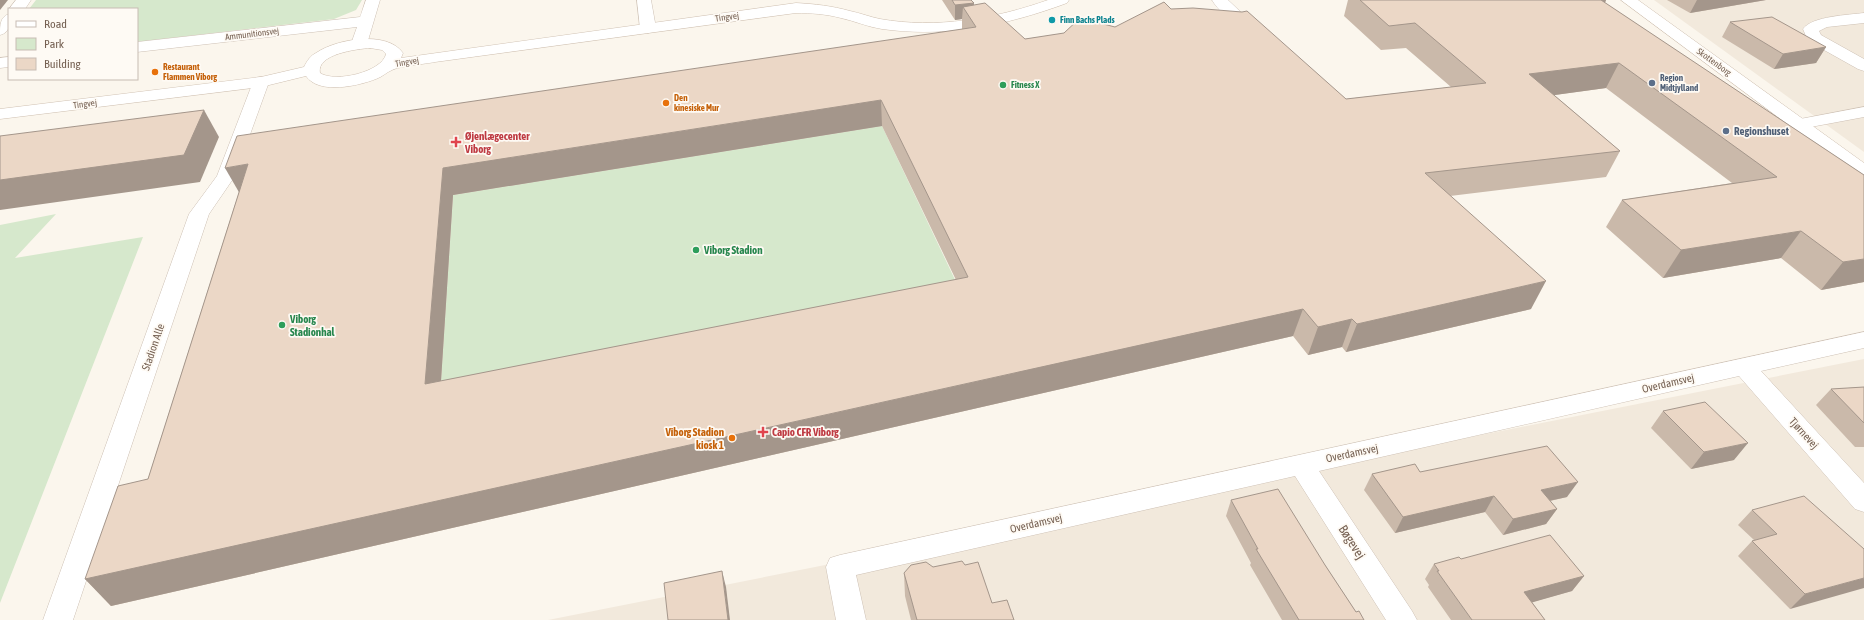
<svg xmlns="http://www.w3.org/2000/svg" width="1864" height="620" viewBox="0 0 1864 620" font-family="'Asap Condensed',sans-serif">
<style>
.residential{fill:#f2e9dc}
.green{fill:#d6e8cc}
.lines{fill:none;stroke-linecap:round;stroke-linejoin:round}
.street-casing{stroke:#cdc0b4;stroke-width:1}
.secondary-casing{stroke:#cfc0b1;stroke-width:1}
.street{fill:#fff;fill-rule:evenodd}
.secondary{fill:#fff;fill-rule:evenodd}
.wall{fill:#cab9aa;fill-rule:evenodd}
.shaded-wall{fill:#a4968b}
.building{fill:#ebd7c6;stroke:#a4968b;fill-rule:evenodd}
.culture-dot{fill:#0f9aa8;stroke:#fefaf4;stroke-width:1.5}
.food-dot{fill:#e8710a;stroke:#fefaf4;stroke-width:1.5}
.service-dot{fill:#5c6f8a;stroke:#fefaf4;stroke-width:1.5}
.leisure-dot{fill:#2e9e5b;stroke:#fefaf4;stroke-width:1.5}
.health-dot{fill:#e0444e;stroke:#fefaf4;stroke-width:1.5}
.labels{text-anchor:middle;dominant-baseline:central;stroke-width:3.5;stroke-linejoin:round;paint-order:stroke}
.far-street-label{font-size:9px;fill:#756052;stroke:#fefaf4}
.far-culture-label{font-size:9px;font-weight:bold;fill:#0d838f;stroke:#fefaf4;text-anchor:start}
.far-food-label{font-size:9px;font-weight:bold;fill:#c56008;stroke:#fefaf4;text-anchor:start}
.far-service-label{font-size:9px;font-weight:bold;fill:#4e5e75;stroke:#fefaf4;text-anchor:start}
.far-leisure-label{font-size:9px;font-weight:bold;fill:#27864d;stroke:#fefaf4;text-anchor:start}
.service-label{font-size:11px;font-weight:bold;fill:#4e5e75;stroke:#fefaf4;text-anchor:start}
.health-label{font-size:11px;font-weight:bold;fill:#be3a42;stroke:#fefaf4;text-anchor:start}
.leisure-label{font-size:11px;font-weight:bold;fill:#27864d;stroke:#fefaf4;text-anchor:start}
.street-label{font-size:11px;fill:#756052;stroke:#fefaf4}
.food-label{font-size:11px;font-weight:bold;fill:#c56008;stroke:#fefaf4;text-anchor:end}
.near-street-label{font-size:13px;fill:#756052;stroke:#fefaf4}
</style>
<rect width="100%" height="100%" fill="#fbf6ed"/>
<g class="residential">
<polygon points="1654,0 1864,0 1864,152"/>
<polygon points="1864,359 1864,620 548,620"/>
</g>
<g class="green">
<polygon points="36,0 362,0 356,10 334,19 137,42 137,9 29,9"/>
<polygon points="882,126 967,305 439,412 453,195"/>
<polygon points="56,214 15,258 143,237 0,603 0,225"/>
</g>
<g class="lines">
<defs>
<g id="street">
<polygon points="16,0 31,0 25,9 9,9"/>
<polygon points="366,0 380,0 367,44 365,47 359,49 353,47 351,44 357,27 137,52 137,42 360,17"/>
<polygon points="637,0 651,0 656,28 654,31 648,33 642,31 640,28"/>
<path d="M1212,0H1228L1246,17L1243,20C1231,23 1218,10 1212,0Z"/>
<path d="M1864,13V23L1827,27L1819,31L1821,35L1864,59V71L1858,69L1808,41L1803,29C1812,16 1849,15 1864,13Z"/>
<path d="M9,14C9,24 11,32 0,35C0,25 0,17 9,14Z"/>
<polygon points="9,57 9,67 0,68 0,58"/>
<polygon points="261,77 267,78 269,82 235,176 209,214 73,620 43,620 189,214 217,176 253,82 255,78"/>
<polygon points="1864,107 1864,117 1800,129 1794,128 1791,124 1794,120 1800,119"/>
<polygon points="1864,332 1864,348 1761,371 1864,483 1864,512 1855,509 1739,376 1319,471 1412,611 1417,620 1386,620 1295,476 856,575 866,620 836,620 826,567 830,558 840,555"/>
</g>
<g id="secondary">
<path d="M1048,0H1069L1067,3C1008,25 946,38 882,29C868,27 855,21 841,18C826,14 811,13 796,13L435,62C425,64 400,66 392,70C387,72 382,77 376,79C358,86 319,95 306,76L261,87L0,119V109L261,77L304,67C307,61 310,56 316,53C336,39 387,30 403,53L401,58L796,3C815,4 832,6 850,11C860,13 870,17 880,19C936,29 995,19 1048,0ZM370,48L382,50L386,54C382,72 335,83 320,73C316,54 357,49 370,48Z"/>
<polygon points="1621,0 1638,0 1864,163 1864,178 1857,176"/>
</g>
</defs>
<use href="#street" class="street-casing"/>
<use href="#secondary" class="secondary-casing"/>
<use href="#street" class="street"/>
<use href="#secondary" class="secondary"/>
</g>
<g class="wall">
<path d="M942,0H971L974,5L1025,39L1115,27L1171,9L1346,99L1451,87L1406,48L1381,50L1344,16L1348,0H1606L1605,3L1864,175V282L1821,290L1781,258L1663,278L1606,227L1622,200L1732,183L1606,88L1554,95L1620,151L1606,177L1450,196L1531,309L1346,352L1342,347L1308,355L1293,336L111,606L85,579L148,479L239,192L962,29V19L955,20ZM882,126L956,280L441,381L453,195Z"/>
<polygon points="1667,0 1766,0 1690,13"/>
<polygon points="1730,22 1826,47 1816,63 1774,69 1722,37"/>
<polygon points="1864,387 1864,447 1855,447 1816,405 1831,389"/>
<polygon points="1663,411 1734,460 1691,469 1651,428"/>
<polygon points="1420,472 1567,497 1550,501 1557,509 1546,524 1503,535 1485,512 1395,533 1364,490 1372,474"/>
<polygon points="1231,500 1325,565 1356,612 1364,620 1282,620 1250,565 1251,563 1226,516"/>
<polygon points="1752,510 1864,549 1790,609 1738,556 1752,541 1754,540 1738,525"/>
<polygon points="1461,559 1584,576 1572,591 1532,602 1545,620 1451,620 1428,587 1429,585 1425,579 1434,564"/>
<polygon points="965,565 992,603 1014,620 911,620 905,596 904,573 933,567"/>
</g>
<g class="shaded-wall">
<polygon points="0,0 8,0 0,10"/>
<polygon points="1592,0 1606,0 1598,18"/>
<polygon points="1697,0 1766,0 1690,13"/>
<polygon points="974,3 973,18 963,7 962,19 955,20 955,5"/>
<polygon points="1826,47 1816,63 1774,69 1783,54"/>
<polygon points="1619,63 1606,88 1518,100 1529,74"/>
<polygon points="881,100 882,126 453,195 439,412 425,384 443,168"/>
<polygon points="204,110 219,137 200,182 0,210 0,180"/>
<polygon points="248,164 240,194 225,168"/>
<polygon points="1801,231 1781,258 1663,278 1681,250"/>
<polygon points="1864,259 1864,282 1821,290 1843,262"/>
<polygon points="1546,281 1531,309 1346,352 1357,324"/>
<polygon points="1303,309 1293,336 111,606 85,579"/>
<polygon points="1352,319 1342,347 1308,355 1318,327"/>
<polygon points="1748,443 1734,460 1691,469 1704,452"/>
<polygon points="1578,482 1567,497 1530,505 1541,490"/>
<polygon points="1494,496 1485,512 1395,533 1403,517"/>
<polygon points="1557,509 1546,524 1503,535 1513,519"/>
<polygon points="722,571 726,587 730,620 728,620"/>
<polygon points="1584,576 1572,591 1513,608 1524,592"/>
<polygon points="1864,578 1864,588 1790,609 1805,594"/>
</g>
<g class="building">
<polygon points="952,0 971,0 974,3 955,5"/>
<path d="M1360,0H1601L1864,175V259L1843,262L1801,231L1681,250L1622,200L1777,177L1619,63L1529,74L1620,151L1425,173L1546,281L1357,324L1352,319L1318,327L1303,309L85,579L118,486L148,479L248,164L225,168L237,136L976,27L963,7L985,3L1025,39L1064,33L1080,18L1115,27L1164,2L1171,9L1193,8L1242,12L1247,11L1346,99L1486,83L1415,23L1389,26ZM881,100L968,277L425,384L443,168Z"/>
<polygon points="1772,17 1826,47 1783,54 1730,22"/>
<polygon points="204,110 184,155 0,180 0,136"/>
<polygon points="1864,387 1864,423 1831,389"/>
<polygon points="1705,402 1748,443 1704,452 1663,411"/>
<polygon points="1547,446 1578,482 1541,490 1557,509 1513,519 1494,496 1403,517 1372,474 1415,464 1420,472"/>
<polygon points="1278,489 1325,565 1356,612 1359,611 1364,620 1299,620 1256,549 1258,549 1231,500"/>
<polygon points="1804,496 1864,549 1864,578 1805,594 1752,541 1777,534 1752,510"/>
<polygon points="1550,535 1584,576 1524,592 1545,620 1472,620 1437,571 1439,571 1434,564 1459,557 1461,559"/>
<polygon points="962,561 965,565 978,562 992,603 1007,600 1014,620 917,620 904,573 911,565 926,562 933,567"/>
<polygon points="722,571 728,620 668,620 664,583"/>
</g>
<circle class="culture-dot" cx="1052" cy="20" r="4"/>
<g class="food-dot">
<circle cx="155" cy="72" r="4"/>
<circle cx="666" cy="103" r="4"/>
<circle cx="732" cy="438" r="4"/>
</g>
<g class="service-dot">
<circle cx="1652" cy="83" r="4"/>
<circle cx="1726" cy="131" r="4"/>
</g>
<g class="leisure-dot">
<circle cx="1003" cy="85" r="4"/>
<circle cx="696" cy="250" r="4"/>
<circle cx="282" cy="325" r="4"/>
</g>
<g class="health-dot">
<path d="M454 136h4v4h4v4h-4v4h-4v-4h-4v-4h4z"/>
<path d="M761 426h4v4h4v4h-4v4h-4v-4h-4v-4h4z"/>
</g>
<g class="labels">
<g class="far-street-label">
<text transform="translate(727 17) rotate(-8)">Tingvej</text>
<text transform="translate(252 34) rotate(-7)">Ammunitionsvej</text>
<text transform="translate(407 62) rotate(-10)">Tingvej</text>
<text transform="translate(1714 62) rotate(36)">Skottenborg</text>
<text transform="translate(85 104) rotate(-7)">Tingvej</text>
</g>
<g class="far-culture-label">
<text x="1060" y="20">Finn Bachs Plads</text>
</g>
<g class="far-food-label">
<text x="163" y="67">Restaurant<tspan x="163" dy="10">Flammen Viborg</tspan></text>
<text x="674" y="98">Den<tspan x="674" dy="10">kinesiske Mur</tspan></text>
</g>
<g class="far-service-label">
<text x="1660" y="78">Region<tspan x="1660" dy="10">Midtjylland</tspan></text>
</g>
<g class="far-leisure-label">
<text x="1011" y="85">Fitness X</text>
</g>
<g class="service-label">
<text x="1734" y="131">Regionshuset</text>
</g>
<g class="health-label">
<text x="465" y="136">Øjenlægecenter<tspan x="465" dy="13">Viborg</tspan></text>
<text x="772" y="432">Capio CFR Viborg</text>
</g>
<g class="leisure-label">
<text x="704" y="250">Viborg Stadion</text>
<text x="290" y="319">Viborg<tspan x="290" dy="13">Stadionhal</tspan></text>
</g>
<g class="street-label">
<text transform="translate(153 347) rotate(-71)">Stadion Alle</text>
<text transform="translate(1668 383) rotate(-13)">Overdamsvej</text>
<text transform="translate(1804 433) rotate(48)">Tjørnevej</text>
<text transform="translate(1352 453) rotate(-12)">Overdamsvej</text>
<text transform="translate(1036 523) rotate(-13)">Overdamsvej</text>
</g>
<g class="food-label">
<text x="724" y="432">Viborg Stadion<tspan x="724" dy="13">kiosk 1</tspan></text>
</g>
<g class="near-street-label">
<text transform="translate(1352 542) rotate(57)">Bøgevej</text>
</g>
</g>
<rect x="8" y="8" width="130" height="72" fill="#fefaf4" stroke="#c7bcb3"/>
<rect x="16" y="21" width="20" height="6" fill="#ffffff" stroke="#c7bcb3"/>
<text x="44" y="28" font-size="12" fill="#756052">Road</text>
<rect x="16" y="38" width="20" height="12" fill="#d6e8cc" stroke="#c7bcb3"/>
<text x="44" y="48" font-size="12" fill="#756052">Park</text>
<rect x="16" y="58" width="20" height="12" fill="#ebd7c6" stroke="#c7bcb3"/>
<text x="44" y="68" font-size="12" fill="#756052">Building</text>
</svg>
